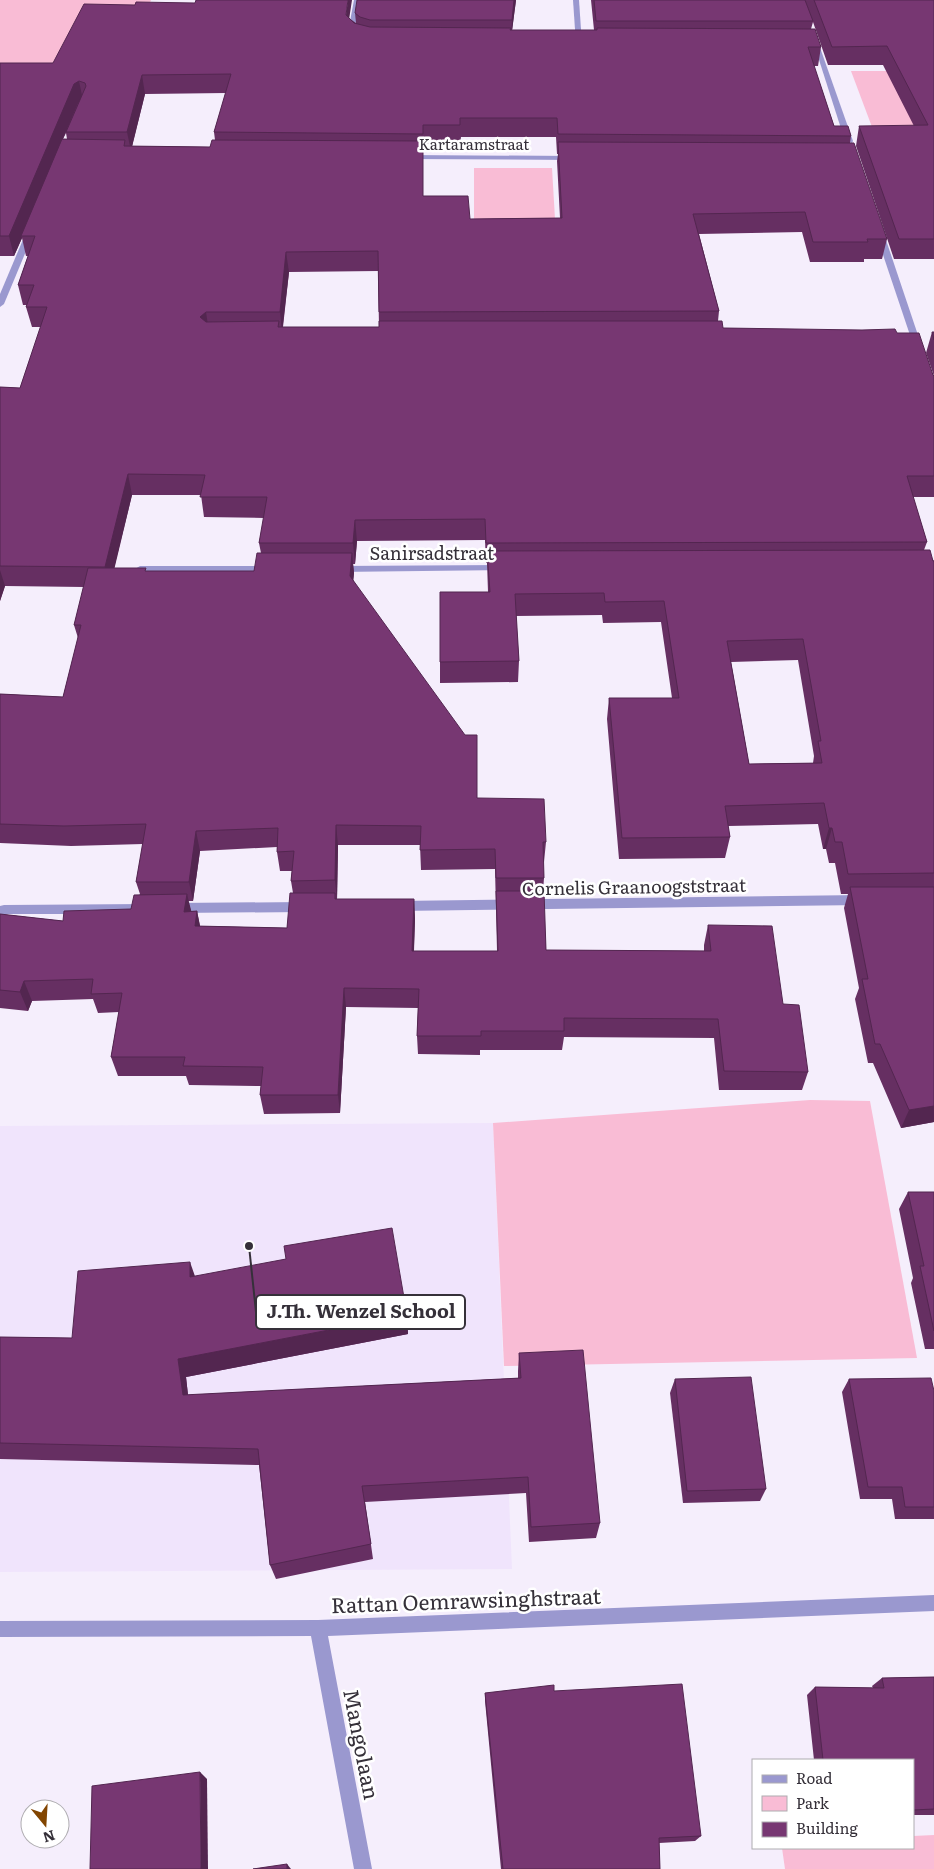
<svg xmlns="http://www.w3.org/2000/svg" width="934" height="1869" viewBox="0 0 934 1869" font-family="Literata,serif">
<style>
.built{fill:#f0e4fc}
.green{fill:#f9bcd5}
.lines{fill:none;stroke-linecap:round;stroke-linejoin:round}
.minor{fill:#9a98cf;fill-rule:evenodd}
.wall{fill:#662f62;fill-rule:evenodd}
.shaded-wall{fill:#532650}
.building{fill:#773772;stroke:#532650;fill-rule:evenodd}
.labels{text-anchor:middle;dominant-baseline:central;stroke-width:5;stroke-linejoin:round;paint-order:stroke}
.far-street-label{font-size:15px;fill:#353039;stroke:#fff}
.street-label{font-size:18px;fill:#353039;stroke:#fff}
.near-street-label{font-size:21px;fill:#353039;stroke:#fff}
.leader{fill:none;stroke:#353039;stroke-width:2}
.callout-dot{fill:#353039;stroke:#fff;stroke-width:2}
.callout{fill:#fff;stroke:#353039;stroke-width:2}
.callout-label{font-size:19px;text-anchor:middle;font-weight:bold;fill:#353039}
</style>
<rect width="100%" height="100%" fill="#f5eefc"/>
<polygon class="built" points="493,1123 512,1569 0,1572 0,1126"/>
<g class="green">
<polygon points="0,0 151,0 144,17 59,78 0,78"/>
<polygon points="851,71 934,71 934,143 878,143"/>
<polygon points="474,168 552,168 556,236 474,236"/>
<polygon points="810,1100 870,1101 917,1358 504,1366 493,1123"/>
<polygon points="934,1835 934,1869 785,1869 782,1848 913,1848 913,1836"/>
</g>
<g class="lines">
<g class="minor">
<polygon points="354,0 360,0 354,32 357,36 354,38 348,32"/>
<polygon points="573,0 579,0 582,44 579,46 576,44"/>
<polygon points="812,38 817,39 853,141 852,143 845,141"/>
<polygon points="405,155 573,156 577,158 573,160 408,159 405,159"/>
<polygon points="27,230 34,232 4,304 0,307 0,294"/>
<polygon points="877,232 884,234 922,347 921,349 914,347 876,234"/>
<polygon points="504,565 508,566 508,570 337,572 332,569 337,566"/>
<polygon points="140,566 272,566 277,569 272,572 136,571 135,569"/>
<polygon points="862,895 866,897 868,900 866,903 862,905 399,911 395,909 393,906 395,903 399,901"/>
<polygon points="304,902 308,904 310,907 308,910 304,912 174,913 170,911 168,908 170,905 174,903"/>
<polygon points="147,904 151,906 153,909 151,912 147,914 0,914 0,906 4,905"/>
<polygon points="934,1595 934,1611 328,1636 372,1869 354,1869 311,1636 0,1637 0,1621 318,1620"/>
</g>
</g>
<g class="wall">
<path d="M516,0L512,30H594L591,0H934V259H894L856,146L859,126H914L883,65H828L813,22L811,29L821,47L818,66H814L834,126L851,136L850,143L887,239L882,259H864V262H810L802,232L699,234L719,311L718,321L723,328L897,333L934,376L926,353L932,332H934V497H913L927,542L924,550L934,561V1122L901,1128L873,1063H868L855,999L859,988L844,908L848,894H841L835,863H829L826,849H823L818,824L728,826L730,837L725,858L619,859L607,719L609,698H672L661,622L603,623L602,615L516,616L519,661L518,682L440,683V662L488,592L487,563H486L485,540L357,541L355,564H353L354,573L353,580L477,798L546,842L544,862H543L544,878L543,891L546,950L704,951V945L708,925L783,1004L808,1072L802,1090H719L714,1038L564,1037L562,1050H480V1055L418,1054L417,1036L418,1008L346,1007L340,1113L264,1114L260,1095L261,1086L189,1085L186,1076H118L111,1057L119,1012L98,1013L93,999L32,1001L28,1011L0,1008V914L63,921L131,909L140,894L136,882L143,844L71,846L0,843V694L63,697L78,638L74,625L84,587L5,586L0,601V387L20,388L41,327H32L26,307L27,305H23L18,285L28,256H26L22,238L14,256H0V63H53L349,18L356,23L355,13ZM226,93L214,132L215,140L210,147L132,146L145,94ZM66,133L67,139H63ZM461,137H556L557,154H558L557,161L560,218L470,219L423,196V144H460ZM378,271L379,327H283L289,272ZM132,495H201L204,517L264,518L259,543L261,553L254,571H146L114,568ZM798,660L814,756L813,763L749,764L731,662ZM338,845H420L421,870L495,869L497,951H414L415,919L414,899H337ZM277,847V852L280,871H292L291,881L293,893L287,928L200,926L197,911H191L188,901H193L200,851Z"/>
<polygon points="908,1192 934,1192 934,1349 925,1349 911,1283 913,1278 899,1209"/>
<polygon points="195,1276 407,1315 408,1334 186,1377 188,1395 518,1378 518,1371 519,1353 600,1523 596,1538 529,1542 526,1493 365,1502 373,1559 276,1579 270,1565 259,1465 0,1459 0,1337 72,1338"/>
<polygon points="675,1379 766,1489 760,1501 683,1503 670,1393"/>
<polygon points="849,1379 934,1391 934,1519 895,1519 892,1499 860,1499 842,1392"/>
<polygon points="934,1677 934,1815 913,1815 913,1760 814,1760 807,1695 815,1687 873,1688 872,1686 882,1678"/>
<polygon points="554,1691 701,1836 695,1841 659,1843 660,1869 501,1869 485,1701 485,1693"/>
</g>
<g class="shaded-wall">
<polygon points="348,0 352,0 347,33 346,15"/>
<polygon points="514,0 516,0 511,39 512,20"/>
<polygon points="142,75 145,94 131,151 127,132"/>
<polygon points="79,81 83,100 78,103 22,236 21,236 22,238 14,256 9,236 74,84"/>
<polygon points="286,252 289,272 282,332 280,312"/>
<polygon points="206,312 209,332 200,317"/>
<polygon points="128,474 132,495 110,587 105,567"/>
<polygon points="355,520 357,541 355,564 353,543"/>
<polygon points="352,553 354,573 352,597 350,576"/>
<polygon points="0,570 5,586 0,601"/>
<polygon points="336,825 338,845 337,900 335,880"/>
<polygon points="829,828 832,828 826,849 823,849"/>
<polygon points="196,831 200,851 193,901 189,882"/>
<polygon points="187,894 192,914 184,912"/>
<polygon points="414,899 415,919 413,971 412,951"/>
<polygon points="197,911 201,931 195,926"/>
<polygon points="24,981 32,1001 28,1011 20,992"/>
<polygon points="344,988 346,1007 340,1113 338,1095"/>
<polygon points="934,1106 934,1122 901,1128 909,1110"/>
<polygon points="190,1262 197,1282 190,1277"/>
<polygon points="407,1315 408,1334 186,1377 190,1413 183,1395 178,1359"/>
<polygon points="200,1772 207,1779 208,1869 201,1869"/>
<polygon points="287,1864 291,1869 287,1869"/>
</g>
<g class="building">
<polygon points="196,0 348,0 346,15 354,23 370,27 511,28 510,30 597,30 597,28 815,29 821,47 808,47 834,126 848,126 851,136 558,134 557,118 460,118 460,125 423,125 423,134 214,132 231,74 142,75 127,132 66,132 86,86 85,83 79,81 74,84 9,236 0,236 0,63 53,63 84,4 135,5 136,2 195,3"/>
<polygon points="357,0 514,0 512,20 370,20 360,17 355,13"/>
<polygon points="594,0 805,0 813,21 596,21"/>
<polygon points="814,0 934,0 934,239 899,239 859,126 928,125 887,46 832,47"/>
<polygon points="62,139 125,140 124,146 210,147 212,140 423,141 423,196 468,196 470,219 562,218 558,142 854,143 887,239 867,239 868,242 813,242 805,212 693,214 719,311 379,312 378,251 286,252 280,312 206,312 200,317 206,322 279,321 278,327 379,327 379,321 722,321 723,328 862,330 895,329 897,333 919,333 933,375 934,376 934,476 907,476 927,542 486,543 485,519 355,520 353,543 259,543 267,497 200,497 205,475 128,474 105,567 0,566 0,387 20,388 47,307 26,307 34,285 18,285 35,236 21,236"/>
<polygon points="932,332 934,332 934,340"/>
<path d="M930,550L933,561H934V873L848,874L842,842H835L832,828H829L824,803L725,806L730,837L622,838L609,698H679L664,601L605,602L604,593L515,594L519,661L440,662V592H490L487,551ZM803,639L821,741H818L822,763L749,764L727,641Z"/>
<polygon points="257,553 352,553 350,576 465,735 477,735 477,798 544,799 546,842 543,842 544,878 496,878 495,849 420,850 421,826 336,825 335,880 291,881 294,851 277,852 278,828 196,831 189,882 136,882 146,824 64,826 0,824 0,694 63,697 81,625 74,625 88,568 146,568 145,571 254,571"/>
<polygon points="850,887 934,887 934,1106 909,1110 880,1044 875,1044 862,979 868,979"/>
<polygon points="496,891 544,891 546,950 711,951 708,925 772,926 783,1004 799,1005 808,1072 724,1071 718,1019 564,1018 564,1031 481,1031 481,1036 417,1036 419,989 344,988 338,1095 260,1095 263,1067 183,1066 185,1057 111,1057 122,993 91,994 93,979 24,981 20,992 0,990 0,914 63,921 64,911 131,909 134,895 187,894 184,912 197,911 195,926 287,928 290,893 335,893 335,899 414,899 412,951 498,951"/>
<polygon points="908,1192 934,1192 934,1331 920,1266 924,1266"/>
<polygon points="392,1228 407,1315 178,1359 183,1395 521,1378 519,1353 583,1350 600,1523 531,1527 528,1477 362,1486 371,1544 270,1565 258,1449 0,1443 0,1337 72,1338 78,1271 190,1262 190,1277 286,1259 284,1246"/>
<polygon points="751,1377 766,1489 687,1491 675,1379"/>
<polygon points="931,1378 934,1391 934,1507 905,1507 902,1487 868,1487 849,1379"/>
<polygon points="934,1677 934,1809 913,1810 913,1760 823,1760 815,1687 884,1688 882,1678"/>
<polygon points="682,1684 701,1836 659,1838 660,1869 503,1869 485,1693 554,1685 554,1691"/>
<polygon points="200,1772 201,1869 90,1869 92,1786"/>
<polygon points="287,1864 287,1869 253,1869"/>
</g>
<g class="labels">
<g class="far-street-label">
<text x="474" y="143">Kartaramstraat</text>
</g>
<g class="street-label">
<text x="432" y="552">Sanirsadstraat</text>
<text transform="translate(634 886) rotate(-1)">Cornelis Graanoogststraat</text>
</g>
<g class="near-street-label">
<text transform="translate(466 1599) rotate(-2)">Rattan Oemrawsinghstraat</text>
<text transform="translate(363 1744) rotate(79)">Mangolaan</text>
</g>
</g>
<path class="leader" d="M249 1246L256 1312"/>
<circle class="callout-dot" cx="249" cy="1246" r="5"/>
<rect class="callout" x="256" y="1295" width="209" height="34" rx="5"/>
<g class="callout-label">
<text x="361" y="1318">J.Th. Wenzel School</text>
</g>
<rect x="752" y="1759" width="162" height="90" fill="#ffffff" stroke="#aeacb0"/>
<rect x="762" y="1775" width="25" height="8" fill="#9a98cf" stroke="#aeacb0"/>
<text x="796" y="1784" font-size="15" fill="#353039">Road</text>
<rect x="762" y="1796" width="25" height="15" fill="#f9bcd5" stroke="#aeacb0"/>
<text x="796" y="1809" font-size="15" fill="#353039">Park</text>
<rect x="762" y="1822" width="25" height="15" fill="#773772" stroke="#aeacb0"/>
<text x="796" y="1834" font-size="15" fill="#353039">Building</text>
<g transform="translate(45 1824) rotate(162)"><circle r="24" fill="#ffffff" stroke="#aeacb0"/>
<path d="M0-4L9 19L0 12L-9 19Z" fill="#824501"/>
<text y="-8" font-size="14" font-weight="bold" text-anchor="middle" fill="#353039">N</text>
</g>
</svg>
